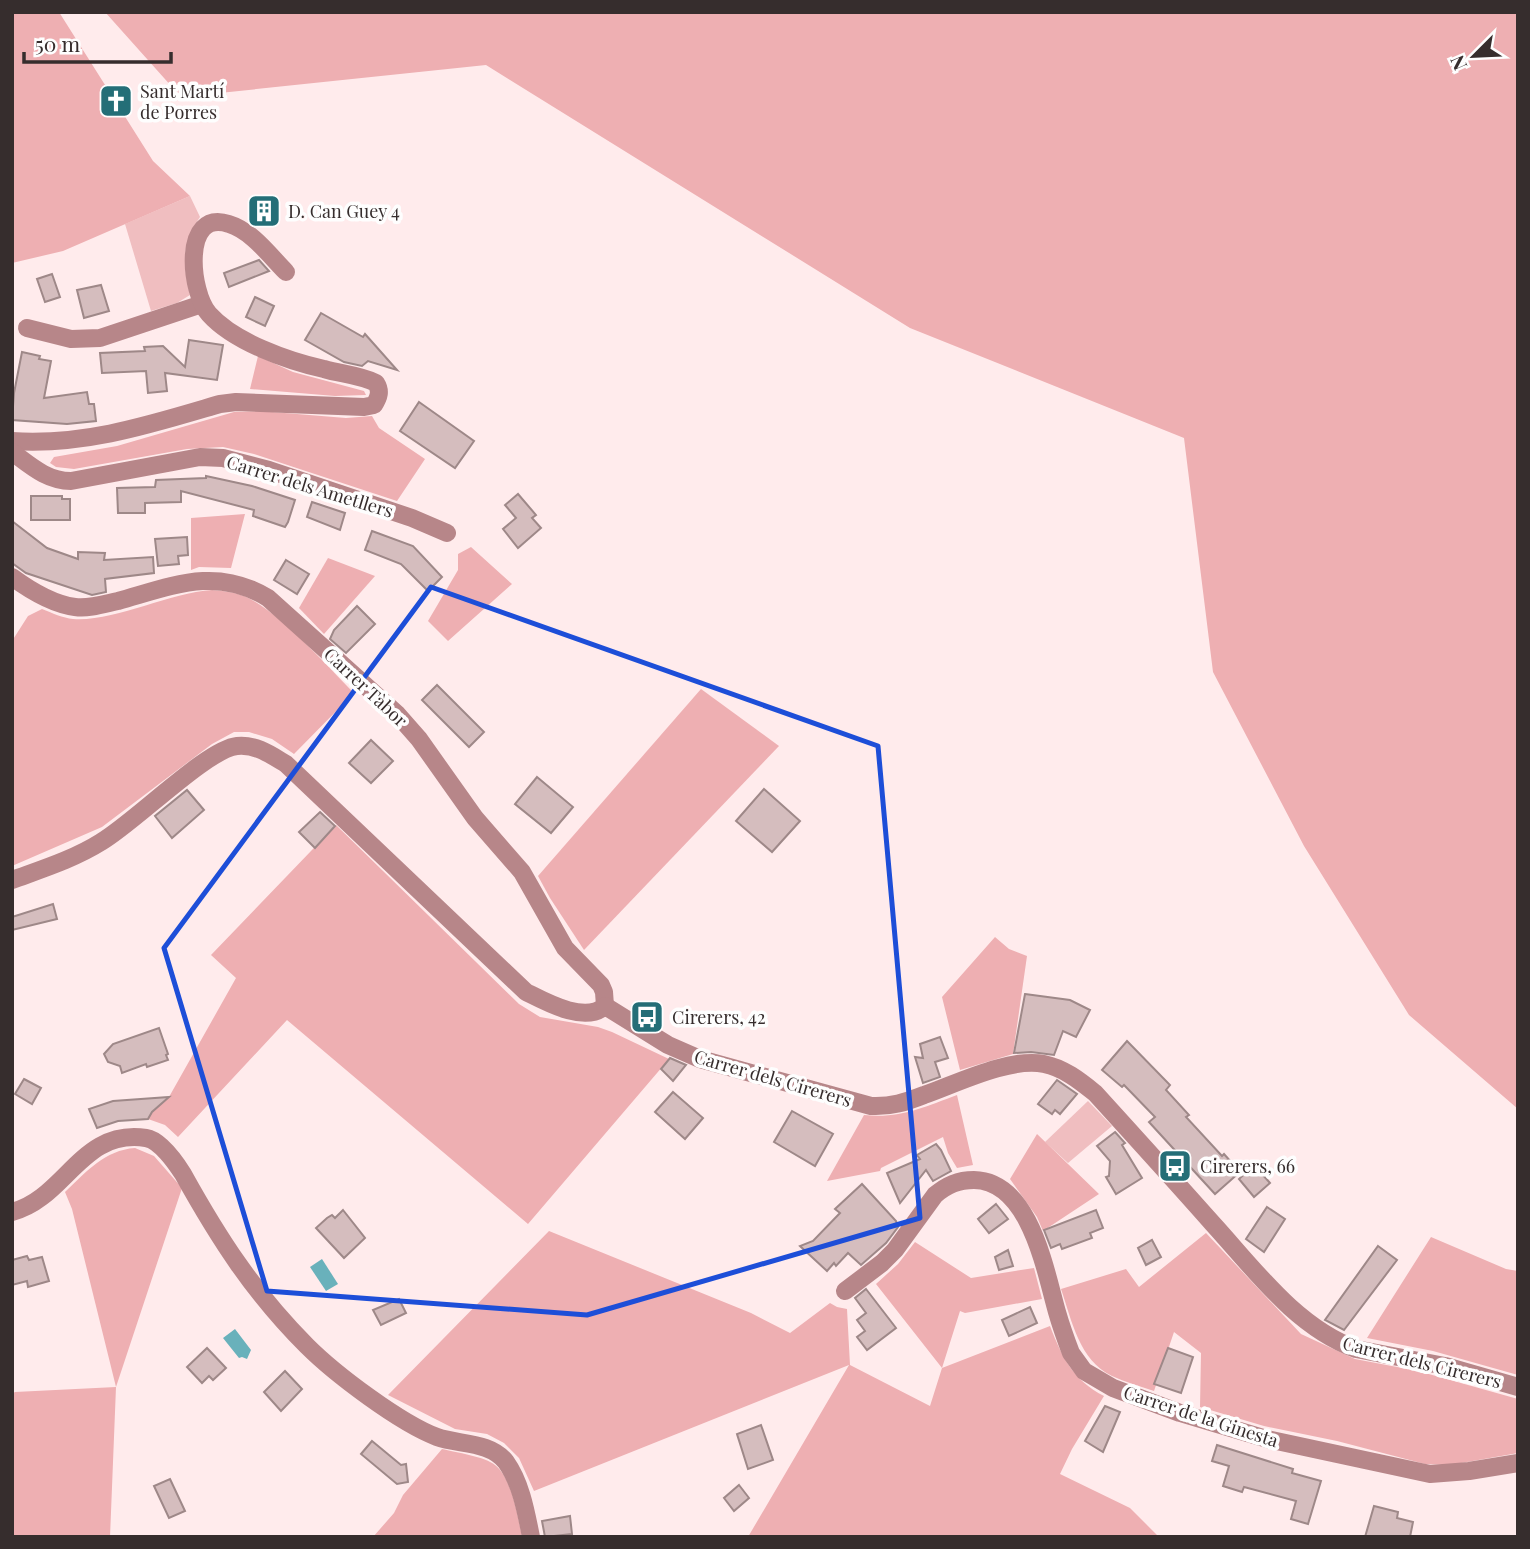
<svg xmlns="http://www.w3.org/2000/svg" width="1530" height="1549" viewBox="0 0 1530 1549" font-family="'Playfair Display',serif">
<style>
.green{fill:#f0bec0}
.forest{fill:#eeafb2}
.water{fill:#69b1bb}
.building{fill:#d5bdbe;stroke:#9e8888;stroke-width:2}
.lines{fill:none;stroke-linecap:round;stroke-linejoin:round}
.minor{stroke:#b78689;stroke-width:18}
.marked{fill:none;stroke:#1d4ed8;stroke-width:5;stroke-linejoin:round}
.labels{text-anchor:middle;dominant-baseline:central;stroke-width:7;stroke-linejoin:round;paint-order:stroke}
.poi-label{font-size:18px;fill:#362d2d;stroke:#fefefe;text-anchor:start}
.street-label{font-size:18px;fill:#362d2d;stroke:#fefefe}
</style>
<rect width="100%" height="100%" fill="#ffebec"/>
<g class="green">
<path d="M190,196L200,217C181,245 183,263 190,295L177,303L151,311L125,224Z"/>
<polygon points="1088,1101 1112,1126 1068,1163 1045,1142"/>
</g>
<g class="forest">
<polygon points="12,12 59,12 153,161 190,196 63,251 12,263"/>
<polygon points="105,12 1518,12 1518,1109 1409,1015 1304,846 1213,672 1184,438 910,328 486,65 181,97"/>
<polygon points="258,356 293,372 364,391 366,395 335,396 250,389"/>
<polygon points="260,411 346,418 372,416 379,428 425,459 397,501 254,454 223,447 187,449 74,469 56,467 50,463 54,457 117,446 234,412"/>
<polygon points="245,514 231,568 199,567 191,570 191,518"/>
<polygon points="471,547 512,584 448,641 428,621 458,570 458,554"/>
<polygon points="328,558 375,576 324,634 299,608"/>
<path d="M212,590C223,591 233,592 244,596C278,610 326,665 354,693L294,754L272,739L249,732H234L212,744L102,827L12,866V641L28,616L42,609C52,613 63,618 73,619C114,622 168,593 212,590Z"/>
<polygon points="701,689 779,746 584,950 550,898 538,876"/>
<polygon points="336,825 519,1004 540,1017 598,1027 612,1032 669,1059 528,1224 287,1020 178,1137 165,1125 148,1119 152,1112 169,1097 236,978 211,955"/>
<polygon points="995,937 1009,949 1027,956 1013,1054 960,1070 942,997"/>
<path d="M957,1095L973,1165L957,1168L948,1153L943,1137L881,1168L880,1171L827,1181L864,1115C900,1119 924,1107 957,1095Z"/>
<polygon points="1037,1134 1099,1194 1043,1231 1037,1217 1010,1179"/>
<path d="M135,1148L154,1156L182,1188L116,1387L110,1537H12V1394L15,1392L116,1387L72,1209L65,1192C86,1172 105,1150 135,1148Z"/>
<path d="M549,1231L751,1313L790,1333L830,1303L837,1307L847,1309L850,1365L930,1406L942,1368L876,1284L898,1264L915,1242L971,1278L1034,1268L1042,1299L965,1313L960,1311L942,1368L1050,1326C1062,1357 1073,1380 1104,1396L1072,1449L1060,1474L1130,1508L1159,1537H748L849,1365L534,1491L519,1458L504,1443L487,1434L455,1429L388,1395Z"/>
<path d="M1206,1233L1301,1334L1355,1359L1418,1371L1518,1399V1453L1450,1465L1425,1464L1337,1441L1264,1426L1200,1407L1201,1353L1174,1332L1154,1391C1140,1386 1125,1382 1112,1376C1079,1360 1072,1321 1061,1289L1126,1269L1139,1287Z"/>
<polygon points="1431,1237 1506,1269 1518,1271 1518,1375 1433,1351 1367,1338"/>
<path d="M442,1449C455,1452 486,1457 495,1465C512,1478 518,1517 522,1537H373L394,1513L403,1495Z"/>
</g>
<g class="water">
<polygon points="322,1259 338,1284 326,1291 310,1267"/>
<polygon points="235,1329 251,1350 247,1359 242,1357 239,1358 223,1338"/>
</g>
<g class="building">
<circle cx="264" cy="211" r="11"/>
<polygon points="259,260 269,271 229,287 224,273"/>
<polygon points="52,274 60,297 45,302 37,279"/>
<polygon points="101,285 109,311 84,318 77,290"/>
<polygon points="255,297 274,306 265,326 246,317"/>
<polygon points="321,313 363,337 365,334 397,370 368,361 362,366 344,362 305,340"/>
<polygon points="189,340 223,345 217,380 165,373 167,391 148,393 146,371 102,373 100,353 145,351 144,347 163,346 185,367"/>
<polygon points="22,352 40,356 39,359 51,361 44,398 87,392 89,404 94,404 96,421 67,424 12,420 14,393"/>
<polygon points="419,402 474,441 455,468 400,431"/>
<polygon points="206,476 252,486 295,500 288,522 285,527 253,516 254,510 181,491 181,502 145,503 145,513 118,513 117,488 155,487 156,480 206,478"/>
<polygon points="518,494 536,515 532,518 541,528 518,548 503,529 516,518 505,505"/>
<polygon points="31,496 62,496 62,499 70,499 70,520 31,520"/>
<polygon points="312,502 345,513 340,530 307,517"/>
<polygon points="12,521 47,548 78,559 78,552 105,553 104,560 153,557 154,573 105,579 106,592 92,595 26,573 12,563"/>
<polygon points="372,531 413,546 442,577 428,591 401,564 365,550"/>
<polygon points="187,537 188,555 178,556 179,564 158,566 155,539"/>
<polygon points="286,560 309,574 297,594 274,580"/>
<polygon points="357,606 375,624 346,653 330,639 334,630"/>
<polygon points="437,685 484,732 469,747 422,700"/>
<polygon points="371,740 393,761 371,783 349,763"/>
<polygon points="537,777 573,807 551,833 515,804"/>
<polygon points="764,789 800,821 772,852 736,821"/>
<polygon points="187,790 204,810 172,838 155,816"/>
<polygon points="320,812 335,826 315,848 299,832"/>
<polygon points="53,904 57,919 12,930 12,917"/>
<polygon points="1025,994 1070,1000 1090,1010 1076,1037 1063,1031 1054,1055 1031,1052 1014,1053"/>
<polygon points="159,1028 168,1054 166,1055 168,1060 147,1067 146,1064 122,1073 120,1066 108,1062 104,1054 113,1044"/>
<polygon points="940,1037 948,1058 935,1062 940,1077 923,1083 915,1057 923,1058 920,1044"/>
<polygon points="1127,1041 1170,1085 1166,1090 1189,1115 1186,1117 1222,1156 1224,1154 1240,1172 1215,1194 1149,1122 1155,1117 1124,1085 1122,1087 1102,1070"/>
<polygon points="670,1058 686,1065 673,1081 661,1069"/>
<polygon points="24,1079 41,1088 32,1104 15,1094"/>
<polygon points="1057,1080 1077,1094 1060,1114 1055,1110 1052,1114 1038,1104"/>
<polygon points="673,1092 703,1118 685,1139 655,1112"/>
<polygon points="169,1097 152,1112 148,1119 118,1121 97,1128 89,1109 113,1101"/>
<polygon points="792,1111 833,1134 815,1166 774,1142"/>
<polygon points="1115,1132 1125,1143 1122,1145 1142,1178 1116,1194 1106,1177 1109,1176 1110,1161 1097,1146"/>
<polygon points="936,1144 941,1150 951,1171 933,1181 926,1170 900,1203 887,1173 920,1159 917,1155"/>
<polygon points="1254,1165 1270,1183 1254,1197 1239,1179"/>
<polygon points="862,1184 896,1221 898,1227 886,1243 861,1265 848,1253 836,1266 834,1263 827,1271 800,1246 813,1241 840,1213 835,1209"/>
<polygon points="996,1204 1008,1219 989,1233 978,1219"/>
<polygon points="1267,1207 1285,1219 1264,1252 1246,1239"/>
<polygon points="343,1210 365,1238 344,1258 316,1228 327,1218 332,1215 335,1218"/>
<polygon points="1096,1210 1103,1228 1090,1233 1092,1238 1062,1249 1060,1244 1051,1248 1044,1230"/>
<polygon points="1152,1240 1161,1257 1146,1265 1138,1248"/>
<polygon points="1378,1246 1397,1260 1344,1330 1325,1320"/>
<polygon points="1008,1250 1013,1266 999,1270 995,1257"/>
<polygon points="27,1256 29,1260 42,1257 49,1281 28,1287 27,1281 12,1285 12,1260"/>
<polygon points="866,1289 896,1328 867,1350 857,1337 865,1331 857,1320 866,1313 855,1298"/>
<polygon points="399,1299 406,1313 381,1325 373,1310"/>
<polygon points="1030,1307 1037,1323 1009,1336 1002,1320"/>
<polygon points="207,1348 226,1368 213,1380 209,1376 202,1383 187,1367"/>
<polygon points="1168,1348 1193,1357 1181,1393 1154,1384"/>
<polygon points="285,1371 302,1389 281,1411 264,1392"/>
<polygon points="1105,1406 1120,1412 1103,1452 1085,1441"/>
<polygon points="761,1425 773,1460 748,1469 737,1434"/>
<polygon points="372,1441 401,1465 406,1464 408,1482 397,1484 361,1454"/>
<polygon points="1217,1445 1293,1469 1292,1473 1321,1481 1308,1524 1291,1519 1296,1501 1244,1487 1242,1492 1223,1486 1229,1466 1212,1461"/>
<polygon points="170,1479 185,1511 169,1518 154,1486"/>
<polygon points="739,1485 749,1498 734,1511 724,1498"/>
<polygon points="1374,1506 1398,1512 1397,1518 1413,1522 1410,1537 1365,1537"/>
<polygon points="570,1516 572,1534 545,1537 542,1521"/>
</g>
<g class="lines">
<g class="minor">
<polyline points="27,328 71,339 100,338 202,304"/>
<path d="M12,441C85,446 152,424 220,404L236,402L364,407L374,405C379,397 381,391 376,383C360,375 341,374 324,369C288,361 234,342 209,314C190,293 181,208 229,224C252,231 270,256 286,272"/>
<path d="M12,452C31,466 47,481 71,481L200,457L223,458L269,470L412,518L447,533"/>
<path d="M12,577C31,591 52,604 75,607C89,609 104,604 118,601C172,586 216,566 268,598L397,714L419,739L475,818L522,872L565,948L601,985L604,992L605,1006"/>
<path d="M12,880C42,869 74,859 101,842C134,823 207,749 237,746C256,744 271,755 286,764L526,992C546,1002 585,1024 605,1006"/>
<path d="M605,1006L668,1045L700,1059L871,1106C891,1107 906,1102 924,1095C956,1084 1009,1057 1044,1064C1064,1068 1080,1081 1095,1093C1135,1137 1174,1180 1213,1224C1255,1270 1296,1327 1356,1349L1445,1366L1518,1387"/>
<path d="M12,1212C66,1198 81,1128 146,1138C160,1140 176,1163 183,1174C219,1239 254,1293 307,1346C335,1374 400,1423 437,1437C459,1445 490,1441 506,1462C521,1483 526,1512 531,1537"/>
<path d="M845,1291L882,1263L895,1250L935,1195C947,1185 958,1180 974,1180C1030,1181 1045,1270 1057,1312C1061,1326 1066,1340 1071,1353L1084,1371L1113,1388L1180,1413L1267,1439L1430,1474L1469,1471L1518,1463"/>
</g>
</g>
<path class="marked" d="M431,587L878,746L920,1218L587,1315L267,1291L164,948Z"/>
<defs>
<symbol id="church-square" viewBox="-11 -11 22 22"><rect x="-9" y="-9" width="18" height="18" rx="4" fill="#246e77" stroke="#fefefe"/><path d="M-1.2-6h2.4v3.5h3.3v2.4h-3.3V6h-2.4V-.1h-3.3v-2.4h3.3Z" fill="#fff"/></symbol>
<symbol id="building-square" viewBox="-11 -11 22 22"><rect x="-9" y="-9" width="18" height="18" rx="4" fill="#246e77" stroke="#fefefe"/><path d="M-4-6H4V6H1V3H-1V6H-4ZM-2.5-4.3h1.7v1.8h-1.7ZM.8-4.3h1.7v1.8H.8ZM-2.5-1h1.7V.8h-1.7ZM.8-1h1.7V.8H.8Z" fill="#fff"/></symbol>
<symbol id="bus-square" viewBox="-11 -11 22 22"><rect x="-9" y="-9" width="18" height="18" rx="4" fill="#246e77" stroke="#fefefe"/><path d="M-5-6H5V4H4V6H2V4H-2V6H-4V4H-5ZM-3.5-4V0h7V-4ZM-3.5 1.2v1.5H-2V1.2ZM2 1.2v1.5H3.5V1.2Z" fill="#fff"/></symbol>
</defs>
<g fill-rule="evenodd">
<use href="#church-square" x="97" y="82" width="38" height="38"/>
<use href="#building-square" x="245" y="192" width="38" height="38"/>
<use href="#bus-square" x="628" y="998" width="38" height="38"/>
<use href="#bus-square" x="1156" y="1147" width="38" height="38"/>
</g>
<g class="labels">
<g class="poi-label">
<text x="140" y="91">Sant Martí<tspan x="140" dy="21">de Porres</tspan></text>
<text x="288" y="211">D. Can Guey 4</text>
<text x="672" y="1017">Cirerers, 42</text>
<text x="1200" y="1166">Cirerers, 66</text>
</g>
<g class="street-label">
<text transform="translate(310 486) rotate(17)">Carrer dels Ametllers</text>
<text transform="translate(366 687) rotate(43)">Carrer Tàbor</text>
<text transform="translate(773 1078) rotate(16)">Carrer dels Cirerers</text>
<text transform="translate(1422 1362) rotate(14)">Carrer dels Cirerers</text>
<text transform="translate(1201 1416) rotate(18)">Carrer de la Ginesta</text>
</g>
</g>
<rect width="1530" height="1549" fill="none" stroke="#362d2d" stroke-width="28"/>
<g transform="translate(1474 56) rotate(246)" stroke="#fefefe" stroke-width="5" paint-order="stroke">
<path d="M0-5L12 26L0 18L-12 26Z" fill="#362d2d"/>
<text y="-10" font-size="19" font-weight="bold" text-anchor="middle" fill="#362d2d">N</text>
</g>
<path d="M24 52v10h147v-10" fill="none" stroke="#362d2d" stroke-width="3.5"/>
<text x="35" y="52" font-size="21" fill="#362d2d" stroke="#fefefe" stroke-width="5" paint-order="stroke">50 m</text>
</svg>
